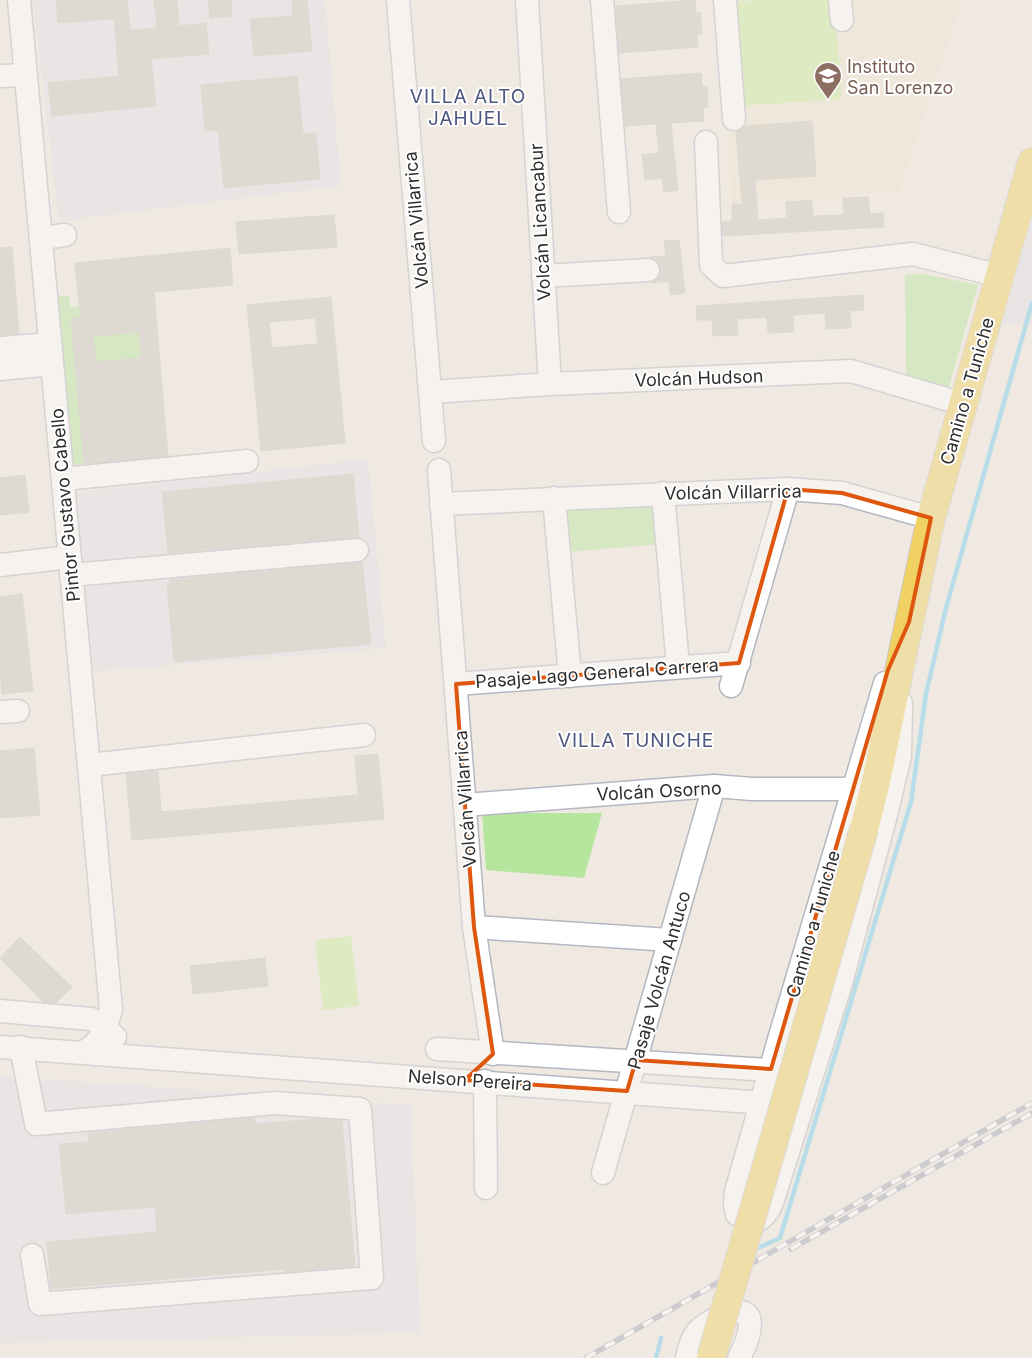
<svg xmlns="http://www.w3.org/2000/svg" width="1032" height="1358" viewBox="0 0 1032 1358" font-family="Inter,sans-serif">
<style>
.industrial{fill:#e3e1e8}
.education{fill:#f0e6d1}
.green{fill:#b6e59e}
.pitch{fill:#c9ec9a}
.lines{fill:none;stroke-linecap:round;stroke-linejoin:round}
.stream{stroke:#75cff0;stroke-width:4.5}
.building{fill:#cbc7bf;stroke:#cbc5ba;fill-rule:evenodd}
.minor-casing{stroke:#b4b7c1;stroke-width:25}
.major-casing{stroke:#c9c9c9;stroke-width:30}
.minor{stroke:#fff;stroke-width:22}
.major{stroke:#f2d163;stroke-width:28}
.rail-casing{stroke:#a3a6b8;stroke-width:5.5}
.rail{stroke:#fff;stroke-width:4;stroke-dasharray:11;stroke-linecap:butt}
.major-bridge-casing{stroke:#c9c9c9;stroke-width:30;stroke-linecap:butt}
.major-bridge{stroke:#f2d163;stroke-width:28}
.marked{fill:none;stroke:#df570e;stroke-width:4;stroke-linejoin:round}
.labels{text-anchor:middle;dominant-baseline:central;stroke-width:4;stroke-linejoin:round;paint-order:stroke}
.education-label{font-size:18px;fill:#785e54;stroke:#fff;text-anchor:start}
.street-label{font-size:18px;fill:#2e2e2e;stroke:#fff}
.neighbourhood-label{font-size:19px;letter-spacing:1px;fill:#4d5680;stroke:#fff}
</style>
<rect width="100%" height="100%" fill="#efe9e1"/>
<g class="industrial">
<polygon points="33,0 325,0 341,186 59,221"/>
<polygon points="1032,217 1032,326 1002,325"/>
<polygon points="368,459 386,648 89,672 73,493"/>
<polygon points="0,1076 411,1105 420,1333 0,1343"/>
</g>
<polygon class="education" points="722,0 962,0 899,192 732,204"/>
<g class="green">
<polygon points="925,274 978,285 948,390 906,379 905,275"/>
<polygon points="57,296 69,296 70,307 154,300 155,311 71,319 84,464 72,465"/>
<polygon points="139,332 141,358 96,362 93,336"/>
<polygon points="656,503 661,544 566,552 563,509"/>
<polygon points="482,813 602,813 584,878 486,870"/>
</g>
<g class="pitch">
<polygon points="760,0 834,0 842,99 740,106 732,2"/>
<polygon points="351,936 359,1006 323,1010 315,940"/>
</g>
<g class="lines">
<g class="stream">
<polyline points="758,1248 780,1238 911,802 926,694 946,608 1032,303"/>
<polyline points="656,1358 661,1338"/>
</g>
</g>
<g class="building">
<polygon points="56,0 127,0 130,30 157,28 154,0 177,0 179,26 206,23 209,54 151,59 156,106 52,116 48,83 119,76 114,19 58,23"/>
<polygon points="208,0 231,0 232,16 210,18"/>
<polygon points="292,0 307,0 312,51 254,56 250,19 293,16"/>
<polygon points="695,0 696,13 700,12 702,34 697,35 698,47 619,53 616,6"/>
<polygon points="701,73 702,86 707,86 708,108 703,108 704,121 671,123 678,190 664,192 662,178 645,180 642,155 659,153 656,124 625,126 621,79"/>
<polygon points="297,76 303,134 316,133 320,179 224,188 218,130 205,131 201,85"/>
<polygon points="812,121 816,176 755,180 758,220 787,218 786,202 812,200 813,216 844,215 843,198 868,197 870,214 883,213 884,227 723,236 722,222 732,221 732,204 742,204 736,132 745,126"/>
<polygon points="334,215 337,247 239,254 236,222"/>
<polygon points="679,240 685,293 670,295 669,281 652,283 659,276 661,269 659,262 649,257 666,256 664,241"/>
<polygon points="12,247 19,333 0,335 0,248"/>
<path d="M230,248L233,285L154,292L168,456L84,464L71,318H80L75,263ZM139,332L141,358L96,362L93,336Z"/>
<polygon points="863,295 864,310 850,311 851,328 826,329 825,313 793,315 794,332 768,333 767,317 737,319 738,335 713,336 712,320 697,320 696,306"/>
<path d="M331,297L345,443L261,451L247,305ZM315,318L318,344L272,348L269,322Z"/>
<polygon points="353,474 359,537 168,553 162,492"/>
<polygon points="25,475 29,512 0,515 0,478"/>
<polygon points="362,562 371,644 174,662 167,584 170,584 170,580"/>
<polygon points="22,594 33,691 2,694 0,671 0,597"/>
<polygon points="34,748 40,815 0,818 0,751"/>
<polygon points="378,754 384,819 132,840 126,774 158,771 161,812 358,795 355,756"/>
<polygon points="20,937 72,987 56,1003 43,1002 0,958"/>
<polygon points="265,958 268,986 193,994 190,966"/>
<polygon points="254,1118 255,1124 317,1119 342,1121 355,1266 284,1272 284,1269 51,1289 47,1242 157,1232 155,1207 66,1214 59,1144 89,1142 88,1133"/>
</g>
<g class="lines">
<defs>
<g id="minor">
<path d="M19,0L111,1009C106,1028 101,1044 83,1052"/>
<polyline points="398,0 434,441"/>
<polyline points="527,0 550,384"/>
<polyline points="602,0 619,212"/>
<polyline points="725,0 734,119"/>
<polyline points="840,0 842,20"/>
<polyline points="0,76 26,75"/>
<polyline points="706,142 711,265 723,276 913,254 1000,276"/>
<polyline points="41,238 65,235"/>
<polyline points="543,276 648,270"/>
<polyline points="0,348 50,344"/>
<polyline points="0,369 52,364"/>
<polyline points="431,392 550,384 851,371 963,404"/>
<polyline points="439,470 474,927 493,1054"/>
<polyline points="63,479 247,461"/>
<polyline points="663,493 678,666"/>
<polyline points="554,498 570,676"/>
<polyline points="441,504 788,489 842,493 931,518"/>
<polyline points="0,565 70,557"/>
<polyline points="71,575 357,550"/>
<path d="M885,683L780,1036L736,1192L735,1205L737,1214C754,1226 764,1221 772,1203L841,983L885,819L900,756L901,703"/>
<polyline points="456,684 739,663"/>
<polyline points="731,686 788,489"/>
<polyline points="0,712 18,711"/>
<polyline points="89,765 364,735"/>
<polyline points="465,805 714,786 752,789 853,789"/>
<polyline points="474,927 670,940"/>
<polyline points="0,1011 91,1019 103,1025 115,1037"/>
<polyline points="0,1047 777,1104"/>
<polyline points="21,1047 36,1124 275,1103 360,1109 372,1278 40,1304 32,1255"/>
<polyline points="437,1049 784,1071"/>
<polyline points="485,1081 486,1188"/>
<polyline points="603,1173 714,786"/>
<path d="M687,1358C689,1349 691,1340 697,1332C703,1325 711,1321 720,1317C762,1298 751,1335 739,1358"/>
</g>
<polyline id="major" points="864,829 875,786 931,518 1032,162"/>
</defs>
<use href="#minor" class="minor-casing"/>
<use href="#major" class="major-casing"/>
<use href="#minor" class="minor"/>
<use href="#major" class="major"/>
<defs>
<g id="rail">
<polyline points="791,1249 1032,1113"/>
<polyline points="586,1358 1032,1103"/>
</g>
</defs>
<use href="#rail" class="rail-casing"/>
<use href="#rail" class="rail"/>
<defs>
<polyline id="major-bridge" points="711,1358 864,829"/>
</defs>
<use href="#major-bridge" class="major-bridge-casing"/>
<use href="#major-bridge" class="major-bridge"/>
</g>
<path d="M0 0H1032V1358H0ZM788,489L842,493L931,518L909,622L888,670L771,1069L636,1060L627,1091L465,1080L493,1054L474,927L456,684L739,663Z" fill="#efe9e1" fill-opacity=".55" fill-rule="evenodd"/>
<path class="marked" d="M788,489L842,493L931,518L909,622L888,670L771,1069L636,1060L627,1091L465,1080L493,1054L474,927L456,684L739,663Z"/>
<defs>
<symbol id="school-pin" viewBox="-11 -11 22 30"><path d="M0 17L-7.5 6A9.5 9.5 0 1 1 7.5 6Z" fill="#8d6e63" stroke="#fff"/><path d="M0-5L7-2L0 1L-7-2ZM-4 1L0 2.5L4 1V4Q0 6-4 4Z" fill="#fff"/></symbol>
</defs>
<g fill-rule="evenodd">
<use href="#school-pin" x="812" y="60" width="32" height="43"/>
</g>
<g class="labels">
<g class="education-label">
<text x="847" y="66">Instituto<tspan x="847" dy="21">San Lorenzo</tspan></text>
</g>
<g class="street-label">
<text transform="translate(416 220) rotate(-95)">Volcán Villarrica</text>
<text transform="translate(540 222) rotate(-93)">Volcán Licancabur</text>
<text transform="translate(699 378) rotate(-2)">Volcán Hudson</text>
<text transform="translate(967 391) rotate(-74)">Camino a Tuniche</text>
<text transform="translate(733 492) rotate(-1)">Volcán Villarrica</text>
<text transform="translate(65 505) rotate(-95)">Pintor Gustavo Cabello</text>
<text transform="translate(597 673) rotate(-4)">Pasaje Lago General Carrera</text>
<text transform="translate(659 791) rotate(-3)">Volcán Osorno</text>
<text transform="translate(465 799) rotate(-94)">Volcán Villarrica</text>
<text transform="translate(813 924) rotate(-74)">Camino a Tuniche</text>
<text transform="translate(659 980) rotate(-74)">Pasaje Volcán Antuco</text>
<text transform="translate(470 1080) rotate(4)">Nelson Pereira</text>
</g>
<g class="neighbourhood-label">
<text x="468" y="96">VILLA ALTO<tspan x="468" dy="22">JAHUEL</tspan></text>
<text x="636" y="740">VILLA TUNICHE</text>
</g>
</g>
</svg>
